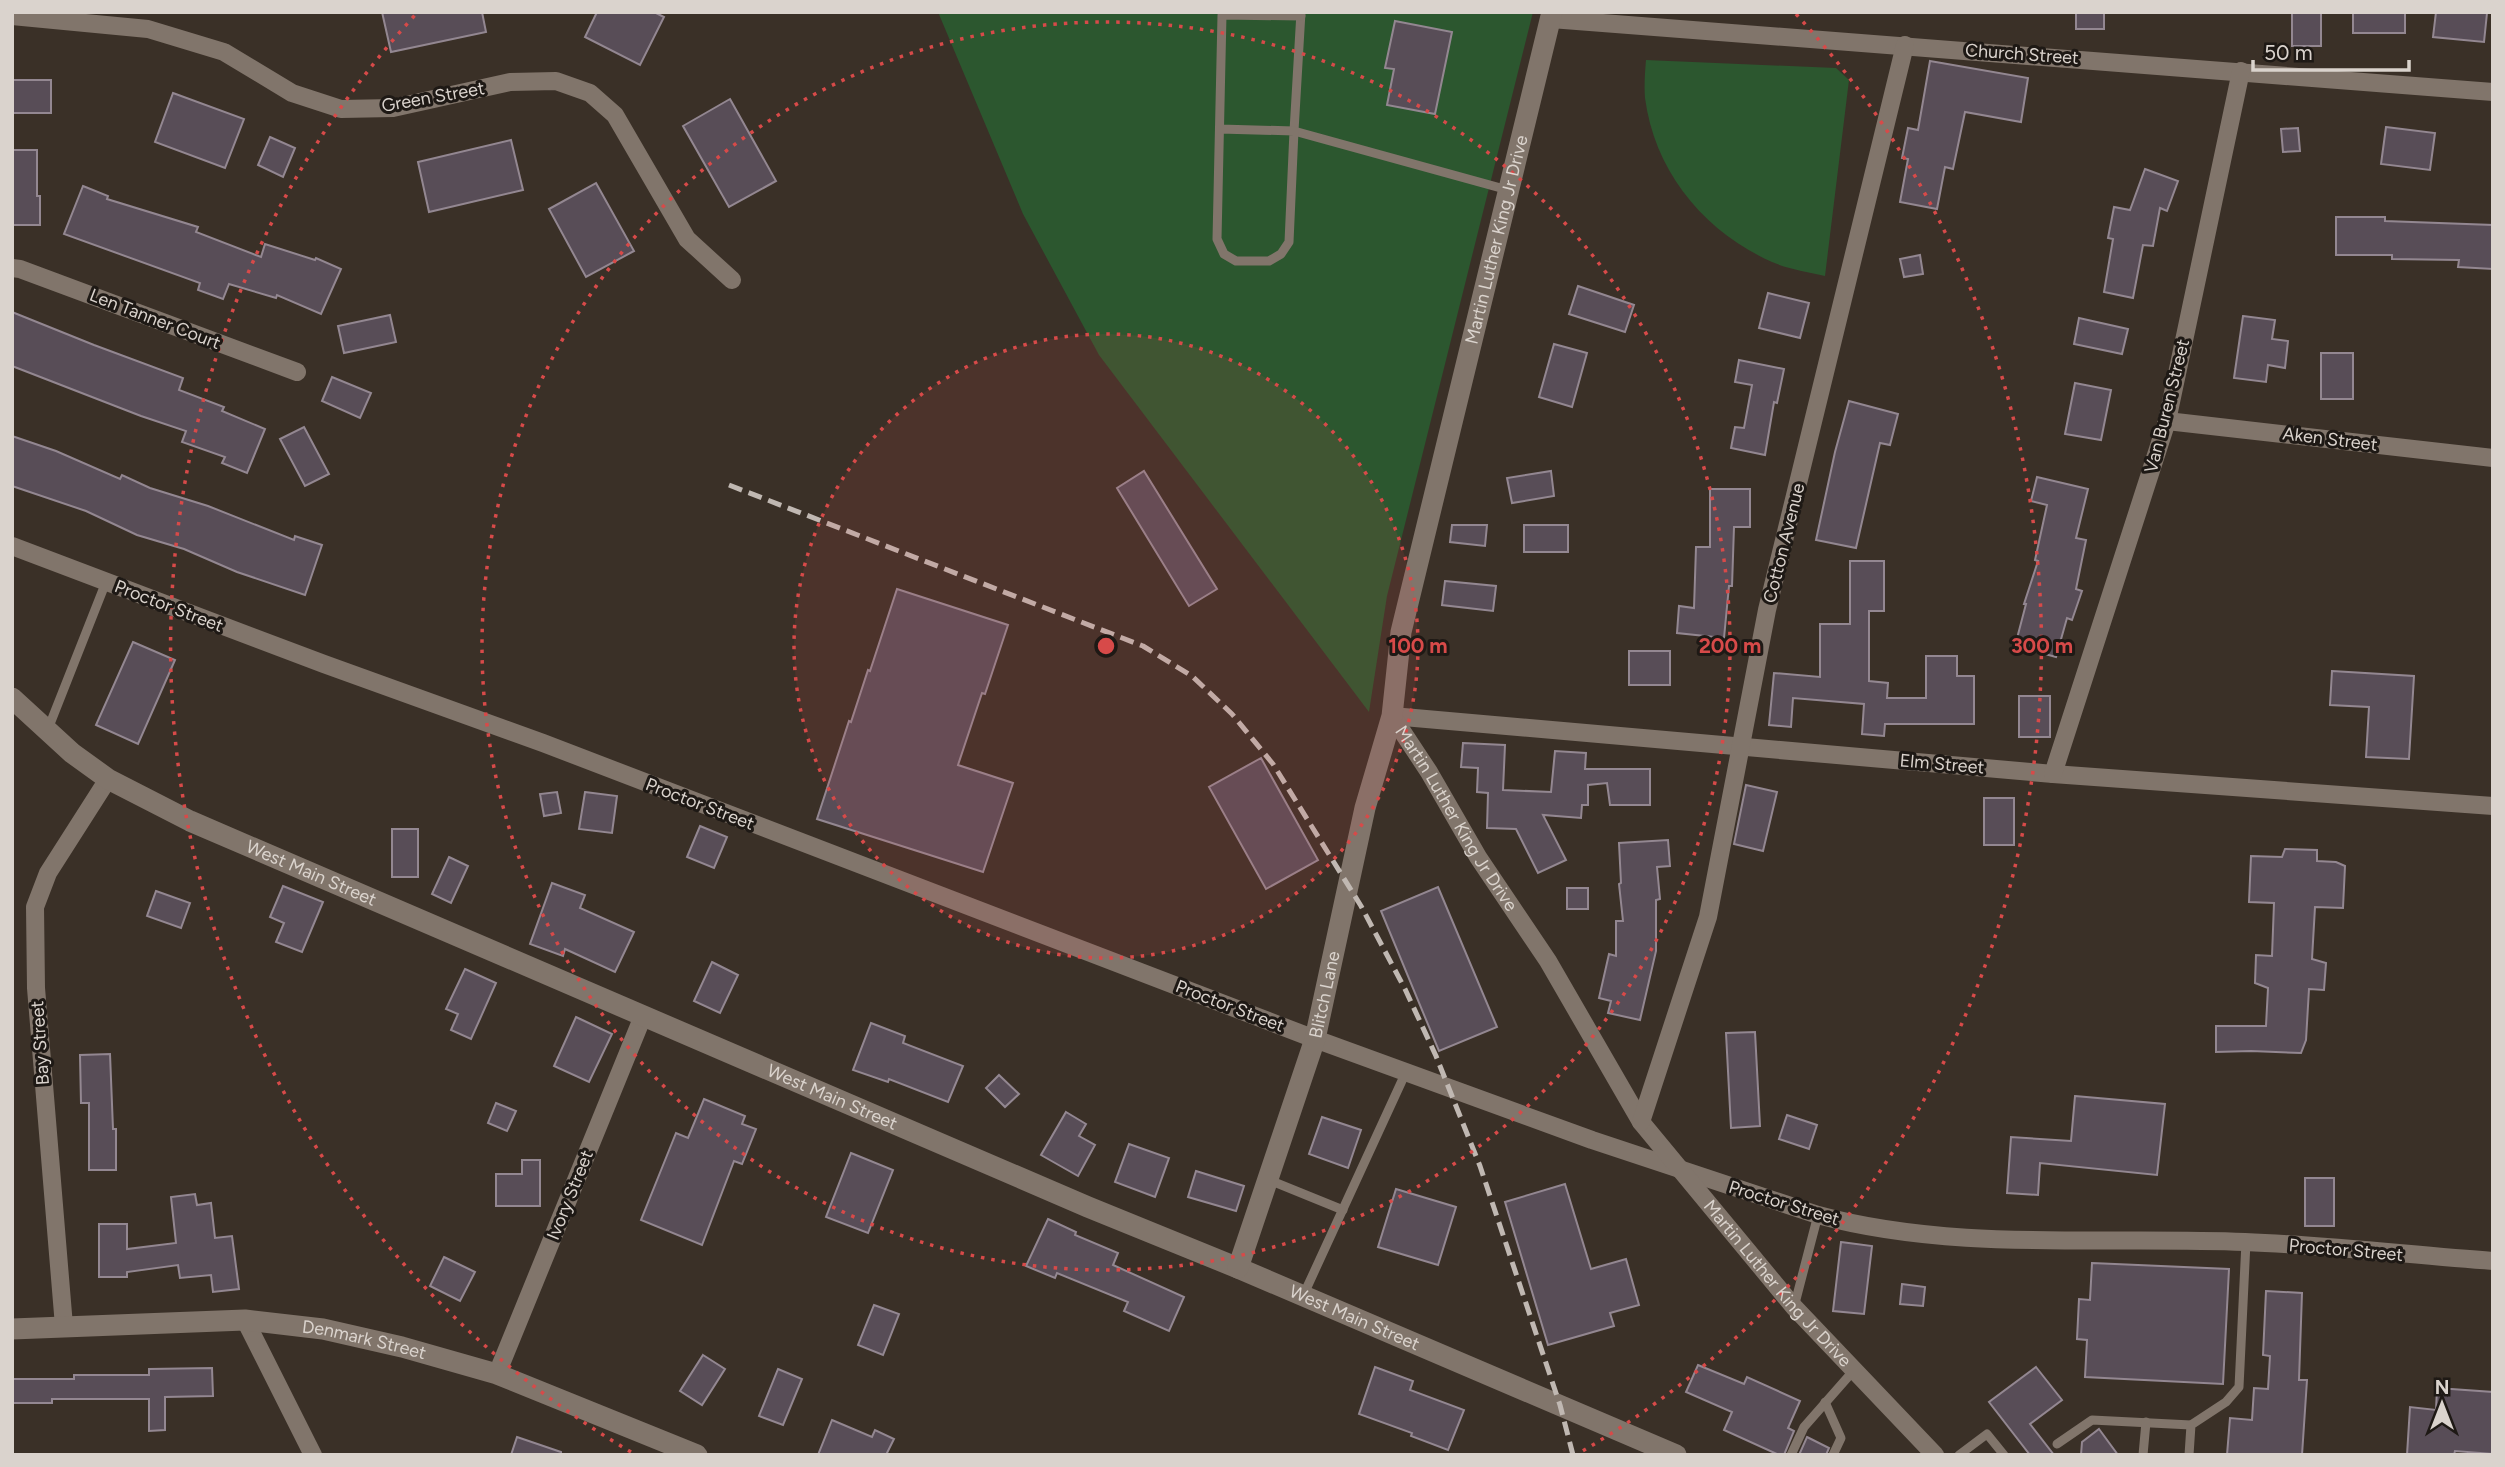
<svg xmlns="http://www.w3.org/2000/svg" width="2505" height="1467" viewBox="0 0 2505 1467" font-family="Figtree,sans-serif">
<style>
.green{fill:#2c572f}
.building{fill:#584d57;stroke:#938791;stroke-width:2}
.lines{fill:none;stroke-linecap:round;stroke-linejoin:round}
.lane{stroke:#81756b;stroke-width:9}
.street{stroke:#81756b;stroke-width:18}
.secondary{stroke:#81756b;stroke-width:21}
.rail{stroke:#c0b8b2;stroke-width:5;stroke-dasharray:14 7;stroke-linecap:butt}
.ring{fill:none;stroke:#d74a49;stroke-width:3.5;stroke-dasharray:3.5 7}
.labels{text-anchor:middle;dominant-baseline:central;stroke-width:6;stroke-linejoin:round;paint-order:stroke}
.street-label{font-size:18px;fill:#dad3cd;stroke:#1e1915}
.centre{fill:#d74a49;stroke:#1e1915;stroke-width:3.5}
.ring-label{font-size:21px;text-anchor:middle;font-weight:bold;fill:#d74a49;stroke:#1e1915;stroke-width:6;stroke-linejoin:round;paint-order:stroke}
</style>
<rect width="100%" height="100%" fill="#3a3027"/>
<g class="green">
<polygon points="938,12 1533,12 1387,596 1369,712 1099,355 1023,214"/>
<path d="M1646,60L1836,68L1849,80L1825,276C1808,272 1788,269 1772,262C1705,232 1655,173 1645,98C1644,86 1645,72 1646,60Z"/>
</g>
<g class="building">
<polygon points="382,12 482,12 486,32 391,52"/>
<polygon points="597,12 654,12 664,17 640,65 585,37"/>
<rect x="2076" y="12" width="28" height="17"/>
<rect x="2292" y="12" width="29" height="34"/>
<rect x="2353" y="12" width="52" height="21"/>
<polygon points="2436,12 2487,13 2484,42 2433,37"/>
<polygon points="1395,21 1452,32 1435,114 1387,105 1394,69 1385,68"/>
<polygon points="1930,61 2028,78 2021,122 1965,112 1953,169 1945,167 1937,209 1900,202 1908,159 1902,158 1908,128 1918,130"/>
<rect x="12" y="80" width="39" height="33"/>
<polygon points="173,93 244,119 225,168 155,142"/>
<polygon points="730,99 776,181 729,207 683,126"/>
<polygon points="2386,127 2435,133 2430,170 2381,164"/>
<polygon points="2298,128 2300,151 2283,152 2281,129"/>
<polygon points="270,137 295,148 283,177 258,165"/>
<polygon points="511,140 523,190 429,212 418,162"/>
<polygon points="12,150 37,150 37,196 40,196 40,225 12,225"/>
<polygon points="2145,169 2178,181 2167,211 2160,208 2153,246 2143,245 2133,298 2104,292 2113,239 2108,238 2114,207 2130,210"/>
<polygon points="596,183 634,251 586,277 549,209"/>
<polygon points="83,186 108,196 107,199 198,227 196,232 261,257 265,244 315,260 316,258 341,269 321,314 277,295 276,298 229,284 223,299 198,290 200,283 64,234"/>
<polygon points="2336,217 2385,217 2385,221 2493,225 2493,269 2458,267 2459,260 2392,259 2392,255 2336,255"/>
<polygon points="1920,255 1923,274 1904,277 1900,259"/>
<polygon points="1578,286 1634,305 1625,332 1569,314"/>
<polygon points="1768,293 1809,303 1800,338 1759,328"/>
<polygon points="12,312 94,345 183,378 179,390 224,407 222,411 265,429 247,473 222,463 225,457 182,442 186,431 141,416 12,366"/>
<polygon points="390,315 396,342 344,353 338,326"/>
<polygon points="2243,316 2275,320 2272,339 2288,341 2285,368 2268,365 2266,382 2234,378"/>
<polygon points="2079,318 2128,329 2122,354 2074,344"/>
<polygon points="1554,344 1587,353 1572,407 1539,397"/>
<rect x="2321" y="353" width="32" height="46"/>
<polygon points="1739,360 1784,369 1777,403 1774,402 1765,455 1731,448 1735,427 1744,428 1752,385 1735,382"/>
<polygon points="332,377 371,393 360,418 322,401"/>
<polygon points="2075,383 2111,390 2101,440 2065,434"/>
<polygon points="1849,401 1898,414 1890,445 1880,443 1856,548 1816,540 1835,452"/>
<polygon points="304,427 329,474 305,486 280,439"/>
<polygon points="12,436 56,451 120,479 122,475 150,488 208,506 294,540 295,536 322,545 305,595 237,572 184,549 137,535 86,511 12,486"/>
<polygon points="1144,471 1217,589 1189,606 1117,488"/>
<polygon points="1551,471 1554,496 1512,503 1507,478"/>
<polygon points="2037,477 2088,489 2076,538 2086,540 2076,589 2082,591 2072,620 2067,618 2056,657 2015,646 2026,604 2024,604 2038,561 2035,560 2047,505 2031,501"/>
<polygon points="1710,489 1750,489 1750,527 1734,527 1732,586 1729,586 1724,638 1677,633 1679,606 1694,608 1696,547 1710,547"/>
<polygon points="1452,525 1487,525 1485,546 1450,542"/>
<rect x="1524" y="525" width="44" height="27"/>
<polygon points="1850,561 1884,561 1884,611 1869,611 1869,681 1888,683 1887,698 1926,698 1926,656 1957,656 1957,676 1974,676 1974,724 1885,724 1884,736 1862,734 1864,704 1793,698 1791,727 1769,725 1774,673 1820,677 1820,624 1850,624"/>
<polygon points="1445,581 1496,586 1493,611 1442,605"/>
<polygon points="897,589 1008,625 985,694 982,693 958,765 1013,783 983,872 817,819 849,721 851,722 868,670 870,671"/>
<polygon points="133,642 175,660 138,744 96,725"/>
<rect x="1629" y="651" width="41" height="34"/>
<polygon points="2332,671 2414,676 2409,759 2366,757 2369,707 2330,705"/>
<rect x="2019" y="696" width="31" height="41"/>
<polygon points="1463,743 1505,745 1503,790 1551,792 1555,751 1586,753 1585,769 1650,769 1650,805 1610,805 1607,783 1588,785 1588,805 1582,805 1581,818 1543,815 1566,860 1538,873 1516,829 1487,828 1488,793 1477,792 1478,768 1461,767"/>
<polygon points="1261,758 1318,860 1266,889 1209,787"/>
<polygon points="1746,785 1777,792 1763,851 1734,844"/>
<polygon points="557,792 561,813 544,816 540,794"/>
<polygon points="585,792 617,796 612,833 579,829"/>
<rect x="1984" y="798" width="30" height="47"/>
<polygon points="700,826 727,837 714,868 687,857"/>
<rect x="392" y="829" width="26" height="48"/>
<polygon points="1668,840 1670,866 1657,867 1660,899 1656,900 1656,951 1640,1020 1608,1013 1611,1001 1599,998 1609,954 1616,956 1616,921 1623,921 1619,884 1621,883 1619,843"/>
<polygon points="2285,849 2317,850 2317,861 2336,862 2345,866 2343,908 2315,907 2312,959 2326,963 2324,990 2309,989 2306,1040 2301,1053 2251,1051 2216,1052 2216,1026 2266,1026 2268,988 2255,983 2256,955 2272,956 2274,903 2249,902 2251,856 2282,857"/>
<polygon points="449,857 468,866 451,903 432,894"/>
<polygon points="552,883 585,895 580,908 634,932 615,972 565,949 563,956 530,944"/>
<polygon points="283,886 323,902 302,952 276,942 284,923 270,917"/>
<polygon points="1438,887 1497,1027 1439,1051 1381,911"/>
<rect x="1567" y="888" width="21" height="21"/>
<polygon points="156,891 190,903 181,928 147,916"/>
<polygon points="712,962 738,975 720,1013 694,1001"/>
<polygon points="465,969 496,983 471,1039 451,1030 458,1014 446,1009"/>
<polygon points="576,1017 612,1034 589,1082 554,1066"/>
<polygon points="871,1023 905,1036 903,1043 963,1066 948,1102 889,1079 888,1082 853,1070"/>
<polygon points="1755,1032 1760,1126 1731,1128 1726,1033"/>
<polygon points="110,1054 113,1129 116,1129 116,1170 89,1170 89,1103 81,1103 80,1055"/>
<polygon points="999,1075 1019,1094 1005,1107 986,1088"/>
<polygon points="2075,1096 2165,1104 2157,1175 2040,1163 2038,1195 2007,1193 2011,1137 2071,1141"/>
<polygon points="704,1099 745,1116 742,1124 756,1129 742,1164 734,1161 702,1245 641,1220 676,1133 688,1138"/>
<polygon points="496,1103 516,1111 507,1131 488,1123"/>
<polygon points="1066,1112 1086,1124 1079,1136 1095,1145 1078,1176 1041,1155"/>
<polygon points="1787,1115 1817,1125 1809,1149 1779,1139"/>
<polygon points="1322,1117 1361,1130 1348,1168 1309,1154"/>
<polygon points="1129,1144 1169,1158 1155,1197 1115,1182"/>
<polygon points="851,1153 893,1170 868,1233 826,1217"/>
<polygon points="522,1160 540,1160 540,1206 496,1206 496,1174 522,1174"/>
<polygon points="1196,1171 1244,1186 1236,1211 1188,1197"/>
<rect x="2305" y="1178" width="29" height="48"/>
<polygon points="1565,1184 1591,1269 1626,1259 1639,1305 1610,1313 1614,1326 1548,1345 1505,1202"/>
<polygon points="1396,1189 1456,1207 1438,1265 1378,1247"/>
<polygon points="195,1194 197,1205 211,1203 215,1238 232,1236 239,1289 213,1292 211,1275 180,1278 178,1265 127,1272 127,1277 99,1277 99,1224 127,1224 127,1249 176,1243 171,1197"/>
<polygon points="1048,1219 1076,1232 1075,1235 1118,1253 1113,1265 1184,1297 1169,1331 1124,1311 1128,1302 1057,1273 1055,1278 1026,1266"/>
<polygon points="1841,1242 1872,1246 1864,1314 1833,1311"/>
<polygon points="444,1257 475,1272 460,1301 430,1286"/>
<polygon points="2092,1263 2229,1269 2223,1384 2085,1377 2087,1340 2077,1339 2079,1299 2090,1300"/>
<polygon points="1902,1284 1925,1287 1923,1306 1900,1304"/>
<polygon points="2266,1291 2302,1293 2299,1380 2307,1380 2302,1455 2227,1455 2230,1418 2252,1420 2254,1388 2268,1389 2270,1356 2263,1355"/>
<polygon points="874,1305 899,1314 883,1355 858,1345"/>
<polygon points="703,1355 725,1369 702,1405 680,1391"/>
<polygon points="1698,1365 1744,1384 1747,1377 1800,1401 1788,1428 1794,1431 1784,1455 1779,1455 1724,1430 1732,1412 1686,1392"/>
<polygon points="1375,1367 1413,1381 1410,1390 1464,1410 1448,1450 1411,1436 1412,1433 1359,1414"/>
<polygon points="2036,1367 2062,1400 2030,1424 2054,1455 2030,1455 1989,1402"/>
<polygon points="212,1368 213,1396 165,1397 165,1430 149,1431 149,1399 52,1399 52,1403 12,1403 12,1379 74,1379 74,1375 149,1375 149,1369"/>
<polygon points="778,1369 802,1379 783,1425 759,1416"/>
<polygon points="2437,1388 2493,1392 2493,1454 2455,1451 2454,1455 2407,1455 2410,1407 2436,1410"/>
<polygon points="832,1420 872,1437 875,1430 894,1439 886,1455 818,1455"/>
<polygon points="2099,1429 2118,1455 2081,1455 2082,1442"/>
<polygon points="517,1437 561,1452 561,1455 511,1455"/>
<polygon points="1807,1437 1829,1448 1826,1455 1799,1455"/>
</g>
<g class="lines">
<g class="lane">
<polyline points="1301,12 1294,131 1508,190"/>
<polyline points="1220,129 1294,131 1289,242 1281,254 1269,261 1236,261 1224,254 1217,239 1222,15 1301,16"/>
<polyline points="48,729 106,582"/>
<polyline points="1269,1180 1343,1210"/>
<polyline points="1303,1296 1406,1072"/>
<polyline points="1794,1307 1818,1215"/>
<polyline points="1825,1402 1841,1438 1833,1455"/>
<polyline points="2057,1444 2092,1420 2191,1425"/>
<polyline points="1791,1455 1804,1427 1855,1369"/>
<polyline points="1959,1455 1987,1434 2004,1455"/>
<polyline points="2143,1455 2146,1422"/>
<polyline points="2189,1455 2191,1425 2226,1402 2239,1387 2246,1242"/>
</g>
<g class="street">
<polyline points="12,16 148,29 224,52 292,93 341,109 393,108 510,82 556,81 590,93 615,115 687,239 732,280"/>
<polyline points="1551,19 2493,92"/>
<polyline points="12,268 20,269 297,372"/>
<polyline points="2167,421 2493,458"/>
<path d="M12,546L324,664L543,743L1315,1039L1592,1140L1818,1215C1954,1252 2104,1236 2245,1242C2327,1245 2410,1255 2493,1261"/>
<polyline points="1392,716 2053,774 2493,806"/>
<path id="s1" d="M1392,716L1429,772L1478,857L1548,961L1641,1122L1794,1307L1935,1455"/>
<polyline points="2053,774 2167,421 2241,71"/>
<polyline points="1641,1122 1708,917 1767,610 1905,45"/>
<polyline points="245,1320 313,1455"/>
<polyline points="64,1326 36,988 35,907 48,873 108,779"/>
<polyline points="497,1374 643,1016"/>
</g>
<g class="secondary">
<path id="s2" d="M12,698L72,753L108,779L190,821L1088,1207L1238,1268L1676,1455"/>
<path id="s3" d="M1238,1268L1315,1039L1365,808L1392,716L1401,632L1552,12"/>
<path id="s4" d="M12,1329L245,1320L323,1329L402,1347L497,1374L697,1455"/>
</g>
<polyline class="rail" points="729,485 1143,646 1192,676 1232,714 1273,764 1361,906 1405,989 1436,1056 1480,1166 1560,1405 1573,1455"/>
</g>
<circle cx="1106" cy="646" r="312" fill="#d74a49" fill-opacity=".12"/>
<g class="ring">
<circle cx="1106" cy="646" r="312"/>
<circle cx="1106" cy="646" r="624"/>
<path d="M631 1452A936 936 0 0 1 416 14M1796 14A936 936 0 0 1 1581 1452"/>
</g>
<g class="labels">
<g class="street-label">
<text transform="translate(2022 54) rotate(4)">Church Street</text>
<text transform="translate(433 97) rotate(-10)">Green Street</text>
<text stroke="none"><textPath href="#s3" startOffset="1062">Martin Luther King Jr Drive</textPath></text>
<text transform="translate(155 319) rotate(21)">Len Tanner Court</text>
<text transform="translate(2167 406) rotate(-76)">Van Buren Street</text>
<text transform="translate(2330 439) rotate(7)">Aken Street</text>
<text transform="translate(1784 543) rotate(-76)">Cotton Avenue</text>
<text transform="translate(169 606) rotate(21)">Proctor Street</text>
<text transform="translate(1942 764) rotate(5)">Elm Street</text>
<text transform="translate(700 804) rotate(21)">Proctor Street</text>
<text stroke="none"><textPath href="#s1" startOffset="121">Martin Luther King Jr Drive</textPath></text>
<text stroke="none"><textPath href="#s2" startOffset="350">West Main Street</textPath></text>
<text stroke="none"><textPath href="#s3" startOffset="287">Blitch Lane</textPath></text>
<text transform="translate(1230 1006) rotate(21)">Proctor Street</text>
<text transform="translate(40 1043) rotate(-94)">Bay Street</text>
<text stroke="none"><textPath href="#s2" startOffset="917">West Main Street</textPath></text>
<text transform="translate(570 1195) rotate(-68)">Ivory Street</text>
<text transform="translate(1784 1203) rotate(17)">Proctor Street</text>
<text transform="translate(2346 1250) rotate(5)">Proctor Street</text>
<text stroke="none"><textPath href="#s1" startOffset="688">Martin Luther King Jr Drive</textPath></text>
<text stroke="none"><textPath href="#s2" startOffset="1484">West Main Street</textPath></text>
<text stroke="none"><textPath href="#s4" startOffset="354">Denmark Street</textPath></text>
</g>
</g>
<circle cx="1106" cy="646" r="10" class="centre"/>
<g class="ring-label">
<text x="1418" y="653">100 m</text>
<text x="1730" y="653">200 m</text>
<text x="2042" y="653">300 m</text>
</g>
<rect width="2505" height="1467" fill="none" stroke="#dad3cd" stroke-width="28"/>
<g transform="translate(2442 1404)" stroke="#1e1915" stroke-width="5" paint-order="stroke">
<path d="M0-5L12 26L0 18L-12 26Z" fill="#dad3cd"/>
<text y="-10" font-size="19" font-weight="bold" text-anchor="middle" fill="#dad3cd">N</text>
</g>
<path d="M2253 60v10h156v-10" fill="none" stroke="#dad3cd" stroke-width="3.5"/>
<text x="2264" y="60" font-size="21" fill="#dad3cd" stroke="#1e1915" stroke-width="5" paint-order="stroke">50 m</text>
</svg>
